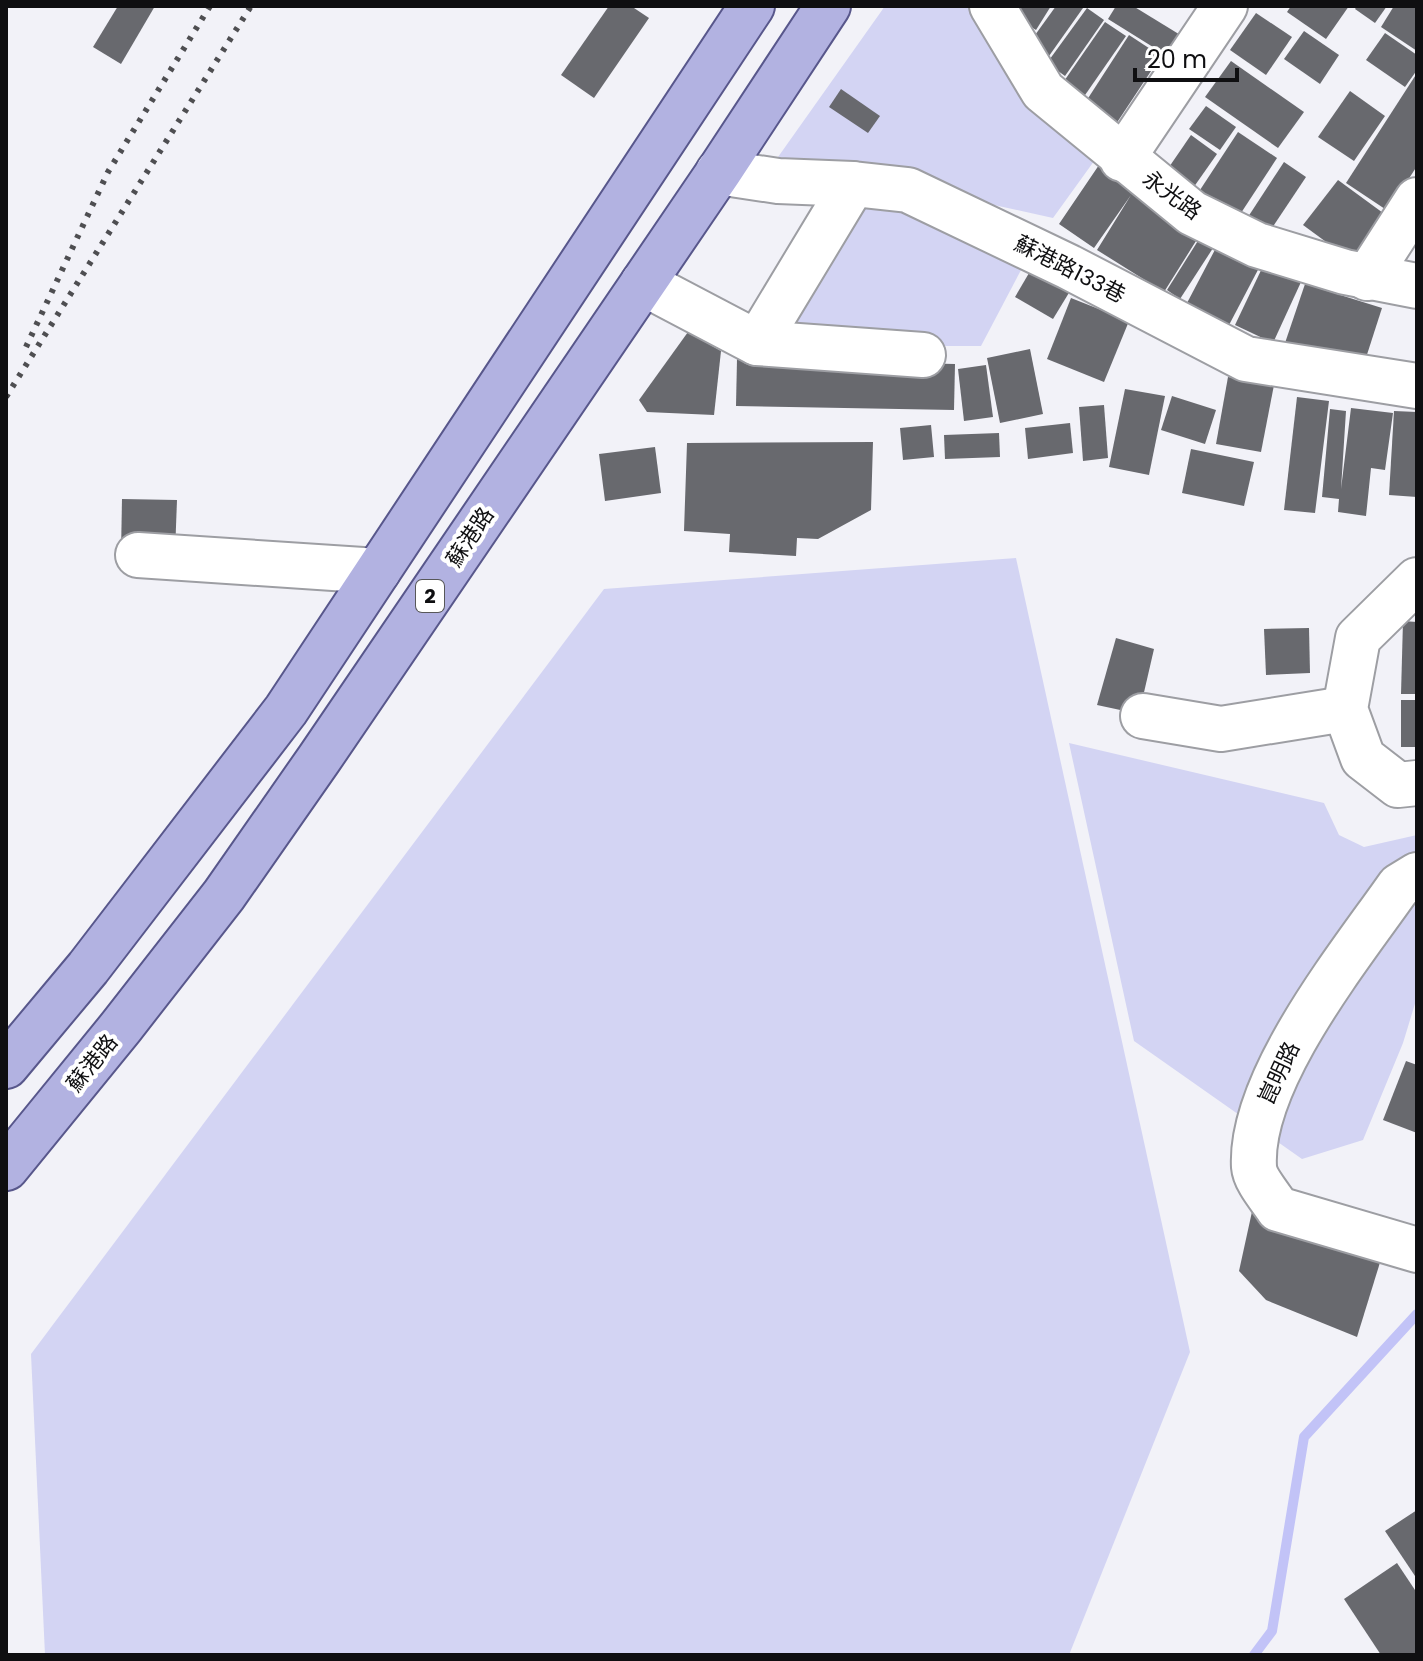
<svg xmlns="http://www.w3.org/2000/svg" width="1423" height="1661" viewBox="0 0 1423 1661" font-family="Poppins,'Noto Sans TC',sans-serif">
<style>
.green{fill:#d3d4f3}
.lines{fill:none;stroke-linecap:round;stroke-linejoin:round}
.stream{stroke:#c2c3f7;stroke-width:10}
.building{fill:#68696e}
.minor-casing{stroke:#9d9ea3;stroke-width:48}
.major-casing{stroke:#58578b;stroke-width:48}
.minor{stroke:#fff;stroke-width:44}
.major{stroke:#b2b2e1;stroke-width:44}
.rail{stroke:#4e4e51;stroke-width:6;stroke-dasharray:4 8;stroke-linecap:butt}
.labels{text-anchor:middle;dominant-baseline:central;stroke-width:8;stroke-linejoin:round;paint-order:stroke}
.shield{fill:#fff;stroke:#575758;stroke-width:2}
.shield-label{font-size:20px;font-weight:bold;fill:#0f0f11}
.street-label{font-size:22px;fill:#0f0f11;stroke:#fff}
</style>
<rect width="100%" height="100%" fill="#f2f2f8"/>
<g class="green">
<polygon points="885,6 970,6 1097,157 1053,218 962,198 766,174"/>
<polygon points="861,196 1030,253 981,346 877,346 781,341"/>
<polygon points="1016,558 1190,1352 1069,1655 45,1655 31,1354 604,589"/>
<polygon points="1069,743 1324,803 1339,835 1364,847 1417,835 1417,879 1389,925 1417,903 1417,997 1403,1043 1363,1140 1302,1159 1134,1041"/>
</g>
<g class="lines">
<polyline class="stream" points="1254,1655 1272,1631 1304,1437 1417,1314"/>
</g>
<g class="building">
<polygon points="118,6 155,6 121,64 93,47"/>
<polygon points="609,6 631,6 649,18 594,98 561,75"/>
<polygon points="1013,6 1051,6 1036,30 1009,13"/>
<polygon points="1056,6 1079,6 1083,8 1049,56 1030,42"/>
<polygon points="1116,6 1133,6 1182,36 1169,57 1108,19"/>
<polygon points="1291,6 1349,6 1326,39 1287,12"/>
<polygon points="1357,6 1387,6 1375,23 1355,9"/>
<polygon points="1394,6 1417,6 1417,51 1381,27"/>
<polygon points="1087,8 1104,20 1065,76 1047,63"/>
<polygon points="1256,13 1292,37 1266,75 1230,50"/>
<polygon points="1105,22 1126,36 1083,98 1062,84"/>
<polygon points="1304,31 1339,55 1320,84 1284,59"/>
<polygon points="1385,33 1417,55 1417,70 1405,87 1366,60"/>
<polygon points="1129,35 1161,56 1114,127 1083,106"/>
<polygon points="1231,61 1304,112 1278,148 1205,97"/>
<polygon points="1417,73 1417,166 1388,211 1346,183"/>
<polygon points="841,89 880,116 868,133 829,107"/>
<polygon points="1350,91 1385,116 1354,161 1318,137"/>
<polygon points="1206,106 1236,127 1220,150 1189,129"/>
<polygon points="1238,132 1277,158 1239,216 1200,190"/>
<polygon points="1191,135 1217,154 1191,191 1165,173"/>
<polygon points="1284,162 1306,177 1268,234 1246,220"/>
<polygon points="1099,165 1201,233 1164,292 1097,250 1131,195 1094,248 1059,224"/>
<polygon points="1338,180 1394,221 1352,261 1303,225"/>
<polygon points="1201,236 1215,245 1180,299 1167,290"/>
<polygon points="1218,244 1260,266 1229,325 1187,303"/>
<polygon points="1039,256 1078,278 1053,319 1015,297"/>
<polygon points="1264,264 1301,282 1273,343 1235,325"/>
<polygon points="1305,284 1382,308 1363,367 1285,343"/>
<polygon points="1071,298 1129,321 1104,382 1047,359"/>
<polygon points="688,332 721,351 714,415 647,412 639,400"/>
<polygon points="1030,349 1043,414 1000,423 987,358"/>
<polygon points="737,359 955,364 954,410 736,406"/>
<polygon points="986,365 993,417 964,421 958,369"/>
<polygon points="1228,377 1274,385 1261,452 1216,444"/>
<polygon points="1125,389 1165,396 1149,475 1109,467"/>
<polygon points="1172,396 1216,410 1205,444 1161,430"/>
<polygon points="1297,397 1329,401 1315,513 1284,510"/>
<polygon points="1104,405 1108,458 1083,461 1079,407"/>
<polygon points="1351,408 1393,413 1385,470 1371,468 1366,516 1338,512 1339,499 1322,497 1330,409 1346,411 1341,489"/>
<polygon points="1394,411 1417,412 1417,497 1389,495"/>
<polygon points="1070,423 1073,453 1028,459 1025,428"/>
<polygon points="931,425 934,457 903,460 900,428"/>
<polygon points="999,433 1000,457 945,459 944,435"/>
<polygon points="873,442 871,510 818,539 797,538 796,556 729,552 730,534 684,531 687,443"/>
<polygon points="655,447 661,493 605,501 599,454"/>
<polygon points="1191,449 1254,462 1244,506 1182,493"/>
<polygon points="122,499 177,500 175,553 121,553"/>
<polygon points="1403,621 1417,622 1417,694 1401,694"/>
<polygon points="1309,628 1310,673 1266,675 1264,629"/>
<polygon points="1116,638 1154,649 1139,714 1097,705"/>
<rect x="1401" y="700" width="16" height="47"/>
<polygon points="1406,1061 1417,1065 1417,1133 1383,1120"/>
<polygon points="1253,1207 1382,1256 1357,1337 1266,1300 1239,1271"/>
<polygon points="1417,1510 1417,1579 1385,1531"/>
<polygon points="1397,1563 1417,1593 1417,1655 1381,1655 1344,1599"/>
</g>
<g class="lines">
<defs>
<g id="minor">
<polyline points="992,6 1043,91 1192,213 1257,245 1345,272 1417,286"/>
<polyline points="1122,159 1225,6"/>
<polyline points="718,172 778,181 853,184 908,190 1069,267 1246,359 1417,386"/>
<polyline points="1367,278 1417,200"/>
<polyline points="643,283 757,343 923,355"/>
<polyline points="757,343 853,184"/>
<polyline points="138,555 378,571"/>
<polyline points="1417,580 1358,638 1345,709 1363,758 1398,785 1417,783"/>
<polyline points="1143,716 1221,729 1345,709"/>
<path d="M1417,875L1399,886C1350,956 1249,1080 1254,1167C1255,1180 1271,1198 1278,1209L1417,1250"/>
</g>
<g id="major">
<polyline points="6,1066 88,968 286,710 752,6"/>
<polyline points="6,1168 121,1027 224,895 319,759 720,170 828,6"/>
</g>
</defs>
<use href="#minor" class="minor-casing"/>
<use href="#major" class="major-casing"/>
<use href="#minor" class="minor"/>
<use href="#major" class="major"/>
<g class="rail">
<polyline points="26,347 108,172 210,6"/>
<polyline points="6,397 251,6"/>
</g>
</g>
<g class="labels">
<rect class="shield" x="416" y="580" width="28" height="32" rx="6"/>
<g class="shield-label">
<text x="430" y="596">2</text>
</g>
<g class="street-label">
<text transform="translate(1172 195) rotate(36)">永光路</text>
<text transform="translate(1070 269) rotate(27)">蘇港路133巷</text>
<text transform="translate(470 537) rotate(-56)">蘇港路</text>
<text transform="translate(92 1063) rotate(-51)">蘇港路</text>
<text transform="translate(1279 1073) rotate(-65)">崑明路</text>
</g>
</g>
<rect width="1423" height="1661" fill="none" stroke="#0f0f11" stroke-width="16"/>
<path d="M1135 68v12h102v-12" fill="none" stroke="#0f0f11" stroke-width="4"/>
<text x="1147" y="68" font-size="24" fill="#0f0f11" stroke="#ffffff" stroke-width="6" paint-order="stroke">20 m</text>
</svg>
